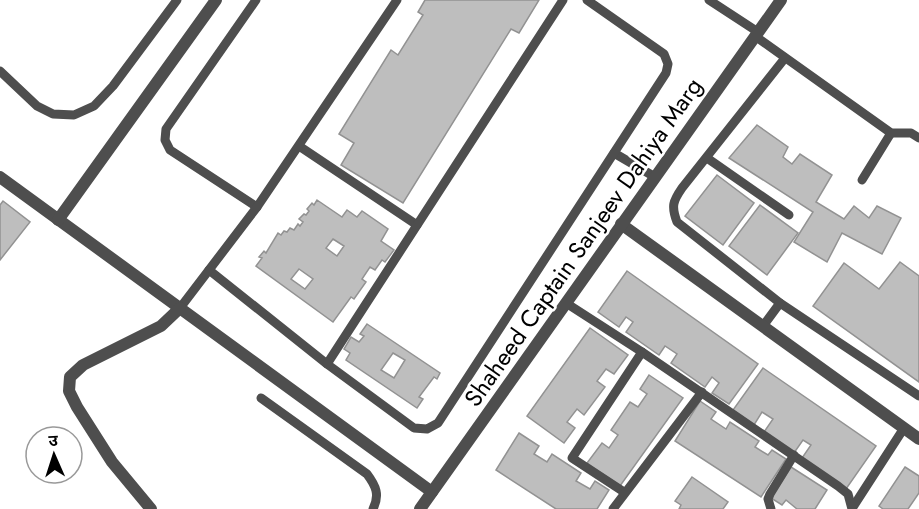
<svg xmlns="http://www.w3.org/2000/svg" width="919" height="509" viewBox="0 0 919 509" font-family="Jost,'Noto Sans Devanagari',sans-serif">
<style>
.building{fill:#bebebe;stroke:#929292;stroke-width:1.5;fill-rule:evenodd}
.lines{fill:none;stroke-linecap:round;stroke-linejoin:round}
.service{stroke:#4e4e4e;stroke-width:9}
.minor{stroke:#4e4e4e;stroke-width:12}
.labels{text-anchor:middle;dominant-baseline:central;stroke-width:5;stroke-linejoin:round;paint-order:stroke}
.street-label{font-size:24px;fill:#000;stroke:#fff}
</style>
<rect width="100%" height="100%" fill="#fff"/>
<g class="building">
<polygon points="425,0 539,0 519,33 511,29 403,203 341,165 354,143 339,134 391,50 398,55 423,15 418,12"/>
<polygon points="757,125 788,147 783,157 792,164 800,154 832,175 816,202 844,219 854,206 869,218 877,206 901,218 882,254 842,233 827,262 794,242 813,212 729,158"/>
<polygon points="717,175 754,203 723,245 685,216"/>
<path d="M317,200L342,217L347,210L357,217L362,211L388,229L381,241L394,250L385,262L382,260L375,270L370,267L362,279L366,282L354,299L351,297L333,322L256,266L262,258L259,257L264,251L266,253L278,233L281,235L284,231L287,232L290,228L294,230L298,224L300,226L303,222L299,219L304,214L306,215L309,211L307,209L312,203L314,205ZM333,239L344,246L337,256L326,248ZM299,269L313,279L305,289L291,279Z"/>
<polygon points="3,201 30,222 0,260 0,205"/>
<polygon points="760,205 798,233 767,275 729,246"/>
<polygon points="900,262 919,276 919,382 813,306 844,263 879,289"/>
<polygon points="627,271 758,364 729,404 712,393 719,383 712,377 705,387 671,363 677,354 665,346 659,355 626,332 633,322 626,317 619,327 598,312"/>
<path d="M367,324L440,373L437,379L434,377L419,397L423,399L417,408L346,360L350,353L344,349L351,337L359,342L364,336L360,334ZM393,353L405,360L394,378L381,370Z"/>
<polygon points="590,328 628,355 614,374 606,369 597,381 605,387 584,415 577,409 567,422 575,428 564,443 527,416"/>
<polygon points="763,368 876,446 846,489 802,458 811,445 803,440 794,453 764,432 773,419 762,412 754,425 733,410"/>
<polygon points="649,375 683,398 620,486 587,463 602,443 609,448 618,435 611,430 630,402 638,407 647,394 640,389"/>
<polygon points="700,401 716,412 711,419 726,429 730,422 759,441 755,447 768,455 772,450 786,459 761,497 675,441"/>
<polygon points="519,433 539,446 534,454 547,462 552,454 581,473 576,481 590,489 595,481 609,490 597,509 556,509 496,470"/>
<polygon points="791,467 827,490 815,509 797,509 786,500 782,505 771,498"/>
<polygon points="905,467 919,476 919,493 908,509 883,509 879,506"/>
<polygon points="692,477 728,502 723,509 679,509 681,505 675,501"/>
</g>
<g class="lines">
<g class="service">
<polyline points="256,0 166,129 165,140 170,150 257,207"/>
<polyline points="709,0 758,32"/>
<polyline points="755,36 891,133 911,133 919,138"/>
<path d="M785,58L682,188C673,201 671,206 677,222L780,303L919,396"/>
<polyline points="0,71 37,106 53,114 74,115 94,106 113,86 177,0"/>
<polyline points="299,146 417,225"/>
<polyline points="614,153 655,177"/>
<polyline points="707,158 789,215"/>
<polyline points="862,180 891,133"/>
<polyline points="209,270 327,364 414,428 427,429 438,423 666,73 668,64 664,54 587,0"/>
<polyline points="566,303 642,352 838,486 848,494 852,509"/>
<polyline points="180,308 257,207 397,0"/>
<polyline points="763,326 780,303"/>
<polyline points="327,364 563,0"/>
<path d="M261,398L367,474C376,486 380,495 373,509"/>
<polyline points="624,492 572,458 642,352"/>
<polyline points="853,507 904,428"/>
<polyline points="613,509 702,392"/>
<polyline points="771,509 768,499 770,494 794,455"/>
</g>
<g class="minor">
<polyline points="0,177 432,492"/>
<polyline points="58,220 216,0"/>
<polyline points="621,224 919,439"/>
<polyline points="151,509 112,462 77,407 69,391 70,377 83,365 161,326 180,308"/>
<polyline points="420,509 781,0"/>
</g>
</g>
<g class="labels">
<g class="street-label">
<text transform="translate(583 242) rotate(-55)">Shaheed Captain Sanjeev Dahiya Marg</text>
</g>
</g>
<g transform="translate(54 455) rotate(357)"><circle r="28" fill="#ffffff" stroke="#999999" stroke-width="1.5"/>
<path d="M0-4.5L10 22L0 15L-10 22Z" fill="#000000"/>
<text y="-9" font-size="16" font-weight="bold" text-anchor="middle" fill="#000000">उ</text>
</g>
</svg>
